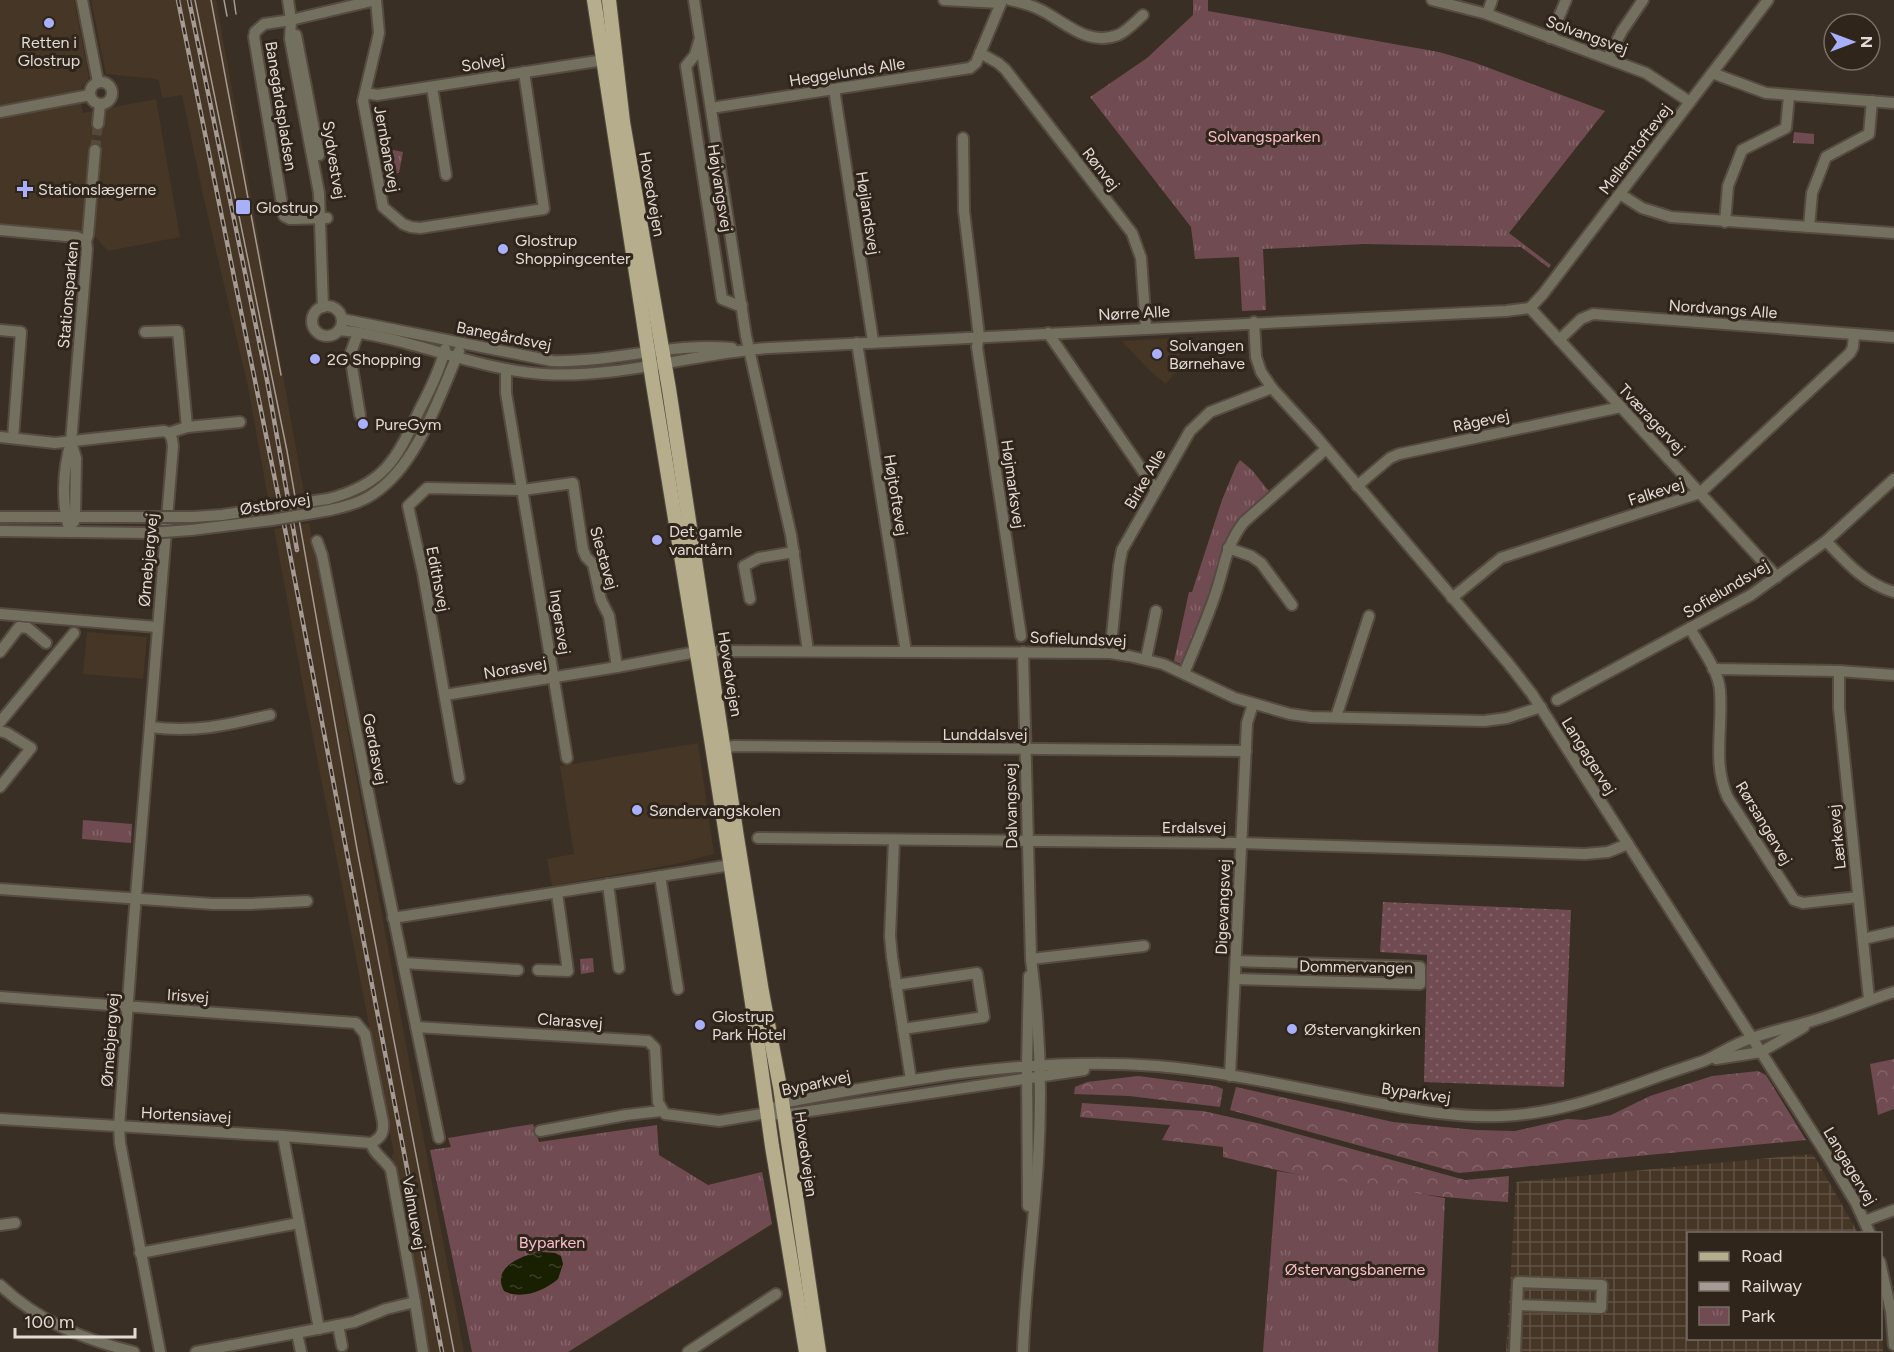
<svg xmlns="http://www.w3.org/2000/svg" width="1894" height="1352" viewBox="0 0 1894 1352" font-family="Figtree,sans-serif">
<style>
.built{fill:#463626}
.industrial{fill:url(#industrial-grid)}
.forest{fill:url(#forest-crowns)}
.park{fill:url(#park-tufts)}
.garden{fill:url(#garden-dots)}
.water{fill:url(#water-ripples)}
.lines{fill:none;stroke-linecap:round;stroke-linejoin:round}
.minor-tunnel{stroke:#53493f;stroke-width:10;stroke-dasharray:10 5;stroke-linecap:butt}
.minor-casing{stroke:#554b40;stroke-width:14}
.major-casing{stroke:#554b40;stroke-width:16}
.minor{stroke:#747060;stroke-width:10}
.major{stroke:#b6ad8d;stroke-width:14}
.tram{stroke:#a59b94;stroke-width:1.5}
.rail-casing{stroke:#a59b94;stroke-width:4.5}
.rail{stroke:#30251b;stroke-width:2;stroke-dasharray:7;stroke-linecap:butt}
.minor-bridge-casing{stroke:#554b40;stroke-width:14;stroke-linecap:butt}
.minor-bridge{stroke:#747060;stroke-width:10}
.poi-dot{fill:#a8b0fc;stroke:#30251b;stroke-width:2}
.labels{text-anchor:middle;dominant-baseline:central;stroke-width:6;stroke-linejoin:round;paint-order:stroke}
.street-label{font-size:16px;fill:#e3dbd5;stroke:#30251b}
.poi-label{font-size:16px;fill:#e3dbd5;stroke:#30251b;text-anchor:start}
.park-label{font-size:16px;fill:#f9c0cb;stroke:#30251b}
</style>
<defs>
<pattern id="industrial-grid" width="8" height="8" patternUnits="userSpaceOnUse" patternTransform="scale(1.5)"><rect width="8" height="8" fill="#463626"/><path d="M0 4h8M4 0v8" fill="none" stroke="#615245"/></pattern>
<pattern id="forest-crowns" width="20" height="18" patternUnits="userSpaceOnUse" patternTransform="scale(1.5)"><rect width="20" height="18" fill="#704b52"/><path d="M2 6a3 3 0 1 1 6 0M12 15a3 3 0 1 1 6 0" fill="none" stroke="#84646a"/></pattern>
<pattern id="park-tufts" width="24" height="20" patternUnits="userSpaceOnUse" patternTransform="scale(1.5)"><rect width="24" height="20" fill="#704b52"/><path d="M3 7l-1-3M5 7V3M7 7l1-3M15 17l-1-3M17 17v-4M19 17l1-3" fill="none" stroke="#84646a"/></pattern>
<pattern id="garden-dots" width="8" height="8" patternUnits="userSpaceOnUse" patternTransform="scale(1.5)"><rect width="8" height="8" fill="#704b52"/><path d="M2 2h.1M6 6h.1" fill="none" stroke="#84646a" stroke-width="1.8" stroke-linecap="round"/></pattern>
<pattern id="water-ripples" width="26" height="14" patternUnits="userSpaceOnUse" patternTransform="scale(1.5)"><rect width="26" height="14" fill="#182001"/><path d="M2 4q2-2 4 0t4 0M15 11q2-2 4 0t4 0" fill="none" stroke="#394025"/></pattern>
</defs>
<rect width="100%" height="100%" fill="#3a2f24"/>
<g class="built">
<polygon points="0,0 74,0 89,77 79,92 83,113 156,99 180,237 108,251 93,234 0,223"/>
<polygon points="91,0 216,0 304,493 268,498 248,387 203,195 182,95 164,98 162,96 159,81 156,79 106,74"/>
<polygon points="1178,338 1180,367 1166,384 1149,370 1122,341"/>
<polygon points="309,523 413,1082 464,1352 429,1352 392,1155 394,1153 305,696 274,529"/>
<polygon points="87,632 147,637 143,679 83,674"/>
<polygon points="698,743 714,854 676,864 552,886 547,859 574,854 560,766"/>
</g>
<polygon class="industrial" points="1813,1154 1858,1233 1688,1234 1688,1338 1880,1338 1881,1318 1883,1352 1506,1352 1516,1182"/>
<g class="forest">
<polygon points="1894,1059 1894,1109 1878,1115 1870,1064"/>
<polygon points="1758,1071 1766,1075 1806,1140 1459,1173 1230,1110 1236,1087 1393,1122 1476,1130 1515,1131 1567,1119 1585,1120 1611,1115 1650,1096 1712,1076"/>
<polygon points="1138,1076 1216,1086 1223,1089 1220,1107 1129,1096 1074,1094 1075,1087 1087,1082"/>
<path d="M1082,1103L1203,1111L1261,1124L1465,1180L1509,1176L1508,1202C1412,1196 1315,1181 1223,1157V1147L1162,1140L1170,1125L1080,1117Z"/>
</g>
<g class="park">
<polygon points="1193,0 1208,0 1208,11 1439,52 1473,62 1605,111 1509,233 1551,265 1549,268 1521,247 1364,244 1263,249 1266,310 1242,311 1239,257 1195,259 1191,227 1090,97 1147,58 1193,15"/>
<polygon points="1794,132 1814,134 1814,144 1793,143"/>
<polygon points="379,147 403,152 399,173 385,175"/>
<polygon points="1240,460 1252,470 1271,494 1241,520 1183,665 1174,661 1189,592 1192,592 1222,500 1236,466"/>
<polygon points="83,820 132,824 131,843 82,839"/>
<polygon points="593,958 594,972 581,974 580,959"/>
<polygon points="533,1124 539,1142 657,1125 659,1155 708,1185 762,1172 772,1224 568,1352 472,1352 430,1150 451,1147 448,1138"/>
<polygon points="1277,1171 1445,1198 1438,1352 1263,1352"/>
</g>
<polygon class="garden" points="1383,902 1571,910 1564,1087 1424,1082 1427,955 1380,952"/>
<path class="water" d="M541,1252L555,1253L561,1256L563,1264L558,1279C544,1291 522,1300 504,1291C491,1267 522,1255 541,1252Z"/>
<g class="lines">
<polyline class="minor-tunnel" points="95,150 98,124"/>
<defs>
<g id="minor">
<polyline points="82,0 98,82"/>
<polyline points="288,0 291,20 290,39 319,193 323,307"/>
<polyline points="376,0 379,33 363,101 383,207 403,224 411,227 420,228 544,209 524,72"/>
<polyline points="694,0 746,336 791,535 808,651"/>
<polyline points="944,0 1001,3"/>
<path d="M1010,0C1020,2 1031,5 1041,10C1065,22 1088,47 1118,35C1127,31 1135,22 1143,15"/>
<polyline points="1432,0 1487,14 1646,73 1690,102"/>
<polyline points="1487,14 1492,0"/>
<polyline points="296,35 319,155"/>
<polyline points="1550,38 1566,0"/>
<polyline points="699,41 695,55 686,66 722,299 737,305 742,305"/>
<polyline points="980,53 998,63 1005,69 1132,233 1141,258 1146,328"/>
<polyline points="1608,58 1622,31 1643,0"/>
<polyline points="1712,73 1766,93 1894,103"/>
<circle cx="101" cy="93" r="11"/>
<polyline points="432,87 446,175"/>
<polyline points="834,89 873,341"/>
<polyline points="366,93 377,95 604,60"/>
<polyline points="711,108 970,68 976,63 1001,3"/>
<polyline points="0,112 90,95"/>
<polyline points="98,124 100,105"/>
<polyline points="963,138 964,211 979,336 977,347 1021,636"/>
<polyline points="1620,194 1642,208 1671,217 1894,233"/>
<polyline points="327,218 290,219 284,216 254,37 255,32 264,24 291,20 376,0"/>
<polyline points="1725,222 1728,186 1742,150 1786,128 1789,96"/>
<polyline points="1809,227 1812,193 1826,157 1869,134 1872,101"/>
<polyline points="0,230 77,237 86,241"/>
<circle cx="327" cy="321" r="15"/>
<polyline points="1530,308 1543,294 1768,0"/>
<polyline points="1530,308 1777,577"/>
<path d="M342,319L552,361C612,363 672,342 732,348"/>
<polyline points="1254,322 1256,357 1261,372 1272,388 1314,434 1508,663 1532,694 1825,1152 1856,1203 1870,1234"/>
<polyline points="0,330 21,332 13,438"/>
<path d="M339,330C408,337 474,369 543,374C620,379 694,353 769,348L1506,311L1530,308"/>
<polyline points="145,332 178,331 187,427"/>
<polyline points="358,333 350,355 360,415"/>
<polyline points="1048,333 1156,490"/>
<polyline points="1559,340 1581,319 1593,314 1894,337"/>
<polyline points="857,343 906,652"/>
<polyline points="506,369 506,393 567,758"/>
<polyline points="0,437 55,443 164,431 169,433 187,427 240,422"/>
<polyline points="71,442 76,458 75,517 74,522"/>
<polyline points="1357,486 1390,458 1399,454 1621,407"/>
<path d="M328,499C385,484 396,460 420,409C430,390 440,370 445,349"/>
<path d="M330,510C344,507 361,503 373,494C417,466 439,397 459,351"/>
<polyline points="0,517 149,517"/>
<polyline points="193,517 222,515 261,509"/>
<polyline points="191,530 272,520"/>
<polyline points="0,531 149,533"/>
<path d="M70,532C61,505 63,469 71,442L87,249L86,241L88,235L95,150"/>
<polyline points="317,541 322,555 372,812 439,1138"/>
<path d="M1826,541C1846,562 1865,584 1894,592"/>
<polyline points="1228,548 1251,556 1261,563 1292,605"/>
<polyline points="1452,598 1501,558 1700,493 1850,353 1853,347 1854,334"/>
<polyline points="750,599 744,566 759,558 794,552"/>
<polyline points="0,614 157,627"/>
<path d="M1690,628C1700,647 1719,670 1720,691C1723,728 1712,764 1728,798L1794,900L1803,903L1858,897"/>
<polyline points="1112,635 1119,566 1122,550 1190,431 1210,412 1272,388"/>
<polyline points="0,652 19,627 28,628 46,643"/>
<polyline points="710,652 718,651 1110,653 1129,656 1163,664 1235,698 1290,714 1311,717 1484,721 1507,718 1541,707"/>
<path d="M1023,652L1031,959C1040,1025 1042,1094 1038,1160C1034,1224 1025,1288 1023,1352"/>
<polyline points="1146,659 1156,611"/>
<polyline points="1713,669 1839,671 1894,675"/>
<polyline points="1839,671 1839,708 1869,999"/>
<path d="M1184,673C1195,647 1206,622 1215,595C1225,567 1225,546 1244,522L1326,449"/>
<polyline points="445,695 617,667 696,652"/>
<polyline points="1557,700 1751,595 1826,541 1894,479"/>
<polyline points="1336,717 1369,616"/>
<polyline points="0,722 74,633"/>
<path d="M150,727C195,733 227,725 270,715"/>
<polyline points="0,731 7,733 31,748 0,787"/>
<polyline points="724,748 734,746 1246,751"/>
<polyline points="459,778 423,573 408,506 427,488 523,490 573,483 583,550 586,557 593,564 601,600 609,616 617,667"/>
<polyline points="758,838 1241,843 1585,854 1608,852 1628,844"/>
<polyline points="894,840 890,936 892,957 911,1080"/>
<polyline points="660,876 678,989"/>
<polyline points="608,884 619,968"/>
<polyline points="0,889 213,904 250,904 307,901"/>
<polyline points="393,918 731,865"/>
<polyline points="1863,939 1894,932"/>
<polyline points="1031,959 1144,946"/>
<polyline points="403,963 518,970"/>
<polyline points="538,970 568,971 557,893"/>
<polyline points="1235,979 1420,984 1420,967 1236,961"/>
<polyline points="896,985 977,973 984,1017 903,1029"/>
<path d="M0,997L356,1023L365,1034L383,1122C384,1133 381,1138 371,1143"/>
<polyline points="416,1027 648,1041 655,1048 658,1102 665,1114 719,1121 767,1113 783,1115 1084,1070"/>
<polyline points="1716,1059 1761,1052 1804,1027"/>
<polyline points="1230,1076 1247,723 1253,704"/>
<path d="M767,1113L782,1103C905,1080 1031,1056 1157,1066C1229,1072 1301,1089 1372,1102C1414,1110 1459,1118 1502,1116C1557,1114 1607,1095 1657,1077C1673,1071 1690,1066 1706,1060C1721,1053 1736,1043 1752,1038C1774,1030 1797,1026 1818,1019C1844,1011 1868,1000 1894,992"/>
<polyline points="0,1119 283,1136 371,1143"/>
<polyline points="540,1131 626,1115 661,1111"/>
<polyline points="283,1136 319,1329"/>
<path d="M371,1143C374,1155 385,1159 391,1170L415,1302"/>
<polyline points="1028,1206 1027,1066 1029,976"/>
<polyline points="1865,1221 1894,1210"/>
<polyline points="0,1225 15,1223"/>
<polyline points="140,1253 299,1223"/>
<polyline points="1880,1262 1891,1311 1894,1345"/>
<path d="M0,1285C39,1322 83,1339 134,1352"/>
<polyline points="338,1325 342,1346"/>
<polyline points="297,1333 301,1352"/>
<polyline points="160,1352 120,1143 119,1127 133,932 173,446 172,439 169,433"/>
<polyline points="196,1352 354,1322 386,1309 415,1302 423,1352"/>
<polyline points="688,1352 776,1294"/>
<polyline points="1515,1352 1518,1282 1602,1285 1601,1308 1517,1305"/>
</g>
<g id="major">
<polyline points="594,0 653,384 711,739 752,1003 772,1146 806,1352"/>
<polyline points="609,0 623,122 669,389 737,837 762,992 780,1087 819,1352"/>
</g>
</defs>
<use href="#minor" class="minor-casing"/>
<use href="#major" class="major-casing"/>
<use href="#minor" class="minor"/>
<use href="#major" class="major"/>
<g class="tram">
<polyline points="195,0 287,451 357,849 454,1352"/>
<polyline points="211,0 281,375"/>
<polyline points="224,0 227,16"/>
<polyline points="234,0 236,14"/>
</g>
<defs>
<g id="rail">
<polyline points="178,0 288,544 442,1352"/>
<polyline points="189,0 267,380 297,550"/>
</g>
</defs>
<use href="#rail" class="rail-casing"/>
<use href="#rail" class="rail"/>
<defs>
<g id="minor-bridge">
<polyline points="261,509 328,499"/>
<polyline points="149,517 193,517"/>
<polyline points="272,520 330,510"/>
<polyline points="149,533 191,530"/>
</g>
</defs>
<use href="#minor-bridge" class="minor-bridge-casing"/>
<use href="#minor-bridge" class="minor-bridge"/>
</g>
<g class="poi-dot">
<circle cx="49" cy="23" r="6"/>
<path d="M22 180h6v6h6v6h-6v6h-6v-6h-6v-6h6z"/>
<rect x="235" y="199" width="16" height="16" rx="3"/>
<circle cx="503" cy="249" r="6"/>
<circle cx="1157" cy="354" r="6"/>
<circle cx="315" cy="359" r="6"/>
<circle cx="363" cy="424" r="6"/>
<circle cx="657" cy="540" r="6"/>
<circle cx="637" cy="810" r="6"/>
<circle cx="700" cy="1025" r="6"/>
<circle cx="1292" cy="1029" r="6"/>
</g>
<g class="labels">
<g class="street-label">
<text transform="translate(1587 35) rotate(20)">Solvangsvej</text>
<text transform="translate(483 63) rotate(-9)">Solvej</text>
<text transform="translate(847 72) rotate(-9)">Heggelunds Alle</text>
<text transform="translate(281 106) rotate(81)">Banegårdspladsen</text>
<text transform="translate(387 149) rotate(80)">Jernbanevej</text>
<text transform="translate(1635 149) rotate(-53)">Mellemtoftevej</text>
<text transform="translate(334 160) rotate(81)">Sydvestvej</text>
<text transform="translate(1101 169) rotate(52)">Rønvej</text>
<text transform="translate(720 188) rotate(81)">Højvangsvej</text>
<text transform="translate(652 194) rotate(80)">Hovedvejen</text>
<text transform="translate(868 213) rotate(81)">Højlandsvej</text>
<text transform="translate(68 295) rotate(-85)">Stationsparken</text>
<text transform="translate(1723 309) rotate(4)">Nordvangs Alle</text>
<text transform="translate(1134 313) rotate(-3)">Nørre Alle</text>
<text transform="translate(504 336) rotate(11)">Banegårdsvej</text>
<text transform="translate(1652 419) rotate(47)">Tværagervej</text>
<text transform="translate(1481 421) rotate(-12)">Rågevej</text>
<text transform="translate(1145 479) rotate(-60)">Birke Alle</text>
<text transform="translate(1013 484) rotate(82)">Højmarksvej</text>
<text transform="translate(1656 492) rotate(-18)">Falkevej</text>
<text transform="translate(896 495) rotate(81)">Højtoftevej</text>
<text transform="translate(275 504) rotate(-9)">Østbrovej</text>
<text transform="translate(604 558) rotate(74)">Siestavej</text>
<text transform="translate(148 560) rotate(-85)">Ørnebjergvej</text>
<text transform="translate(438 579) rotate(79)">Edithsvej</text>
<text transform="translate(1726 589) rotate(-31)">Sofielundsvej</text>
<text transform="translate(560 622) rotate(81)">Ingersvej</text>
<text transform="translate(1078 639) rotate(2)">Sofielundsvej</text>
<text transform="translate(515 668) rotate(-10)">Norasvej</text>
<text transform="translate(730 674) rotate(81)">Hovedvejen</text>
<text x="985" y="734">Lunddalsvej</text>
<text transform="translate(375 749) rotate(79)">Gerdasvej</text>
<text transform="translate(1589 756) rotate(58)">Langagervej</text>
<text transform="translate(1011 806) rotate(-91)">Dalvangsvej</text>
<text transform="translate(1764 823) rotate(59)">Rørsangervej</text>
<text x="1194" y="827">Erdalsvej</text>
<text transform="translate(1837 837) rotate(-96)">Lærkevej</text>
<text transform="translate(1223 907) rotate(-88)">Digevangsvej</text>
<text transform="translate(1356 967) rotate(1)">Dommervangen</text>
<text transform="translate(188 996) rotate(4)">Irisvej</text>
<text transform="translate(570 1021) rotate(4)">Clarasvej</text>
<text transform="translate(110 1040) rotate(-86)">Ørnebjergvej</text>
<text transform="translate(816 1083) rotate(-12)">Byparkvej</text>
<text transform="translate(1416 1093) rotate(8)">Byparkvej</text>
<text transform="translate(186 1115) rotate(3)">Hortensiavej</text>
<text transform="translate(806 1154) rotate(82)">Hovedvejen</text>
<text transform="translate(1850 1166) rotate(59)">Langagervej</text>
<text transform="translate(414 1213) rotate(80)">Valmuevej</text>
</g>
<g class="poi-label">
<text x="49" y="42" text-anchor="middle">Retten i<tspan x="49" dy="18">Glostrup</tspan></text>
<text x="38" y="189">Stationslægerne</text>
<text x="256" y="207">Glostrup</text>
<text x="515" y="240">Glostrup<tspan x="515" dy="18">Shoppingcenter</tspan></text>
<text x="1169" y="345">Solvangen<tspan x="1169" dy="18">Børnehave</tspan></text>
<text x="327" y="359">2G Shopping</text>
<text x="375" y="424">PureGym</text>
<text x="669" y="531">Det gamle<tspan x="669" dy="18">vandtårn</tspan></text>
<text x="649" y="810">Søndervangskolen</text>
<text x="712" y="1016">Glostrup<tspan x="712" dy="18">Park Hotel</tspan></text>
<text x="1304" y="1029">Østervangkirken</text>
</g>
<g class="park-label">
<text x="1264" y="136">Solvangsparken</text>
<text x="552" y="1242">Byparken</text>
<text x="1355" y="1269">Østervangsbanerne</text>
</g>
</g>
<rect x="1687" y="1232" width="195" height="108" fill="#30251b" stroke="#786e65" stroke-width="1.5"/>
<rect x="1699" y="1252" width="30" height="9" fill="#b6ad8d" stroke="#786e65" stroke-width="1.5"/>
<text x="1741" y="1262" font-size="18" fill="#e3dbd5">Road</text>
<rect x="1699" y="1282" width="30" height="9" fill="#a59b94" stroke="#786e65" stroke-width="1.5"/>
<text x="1741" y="1292" font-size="18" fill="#e3dbd5">Railway</text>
<rect x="1699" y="1307" width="30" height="18" fill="url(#park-tufts)" stroke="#786e65" stroke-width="1.5"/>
<text x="1741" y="1322" font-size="18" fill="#e3dbd5">Park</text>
<g transform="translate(1852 42) rotate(90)"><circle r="28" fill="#30251b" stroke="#786e65" stroke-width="1.5"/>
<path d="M0-4.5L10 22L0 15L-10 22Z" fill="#a8b0fc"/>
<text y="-9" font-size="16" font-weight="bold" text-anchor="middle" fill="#e3dbd5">N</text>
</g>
<path d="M15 1328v9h120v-9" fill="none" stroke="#e3dbd5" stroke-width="3"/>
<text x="24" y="1328" font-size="18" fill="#e3dbd5" stroke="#30251b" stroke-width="4.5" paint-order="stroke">100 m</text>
</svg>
